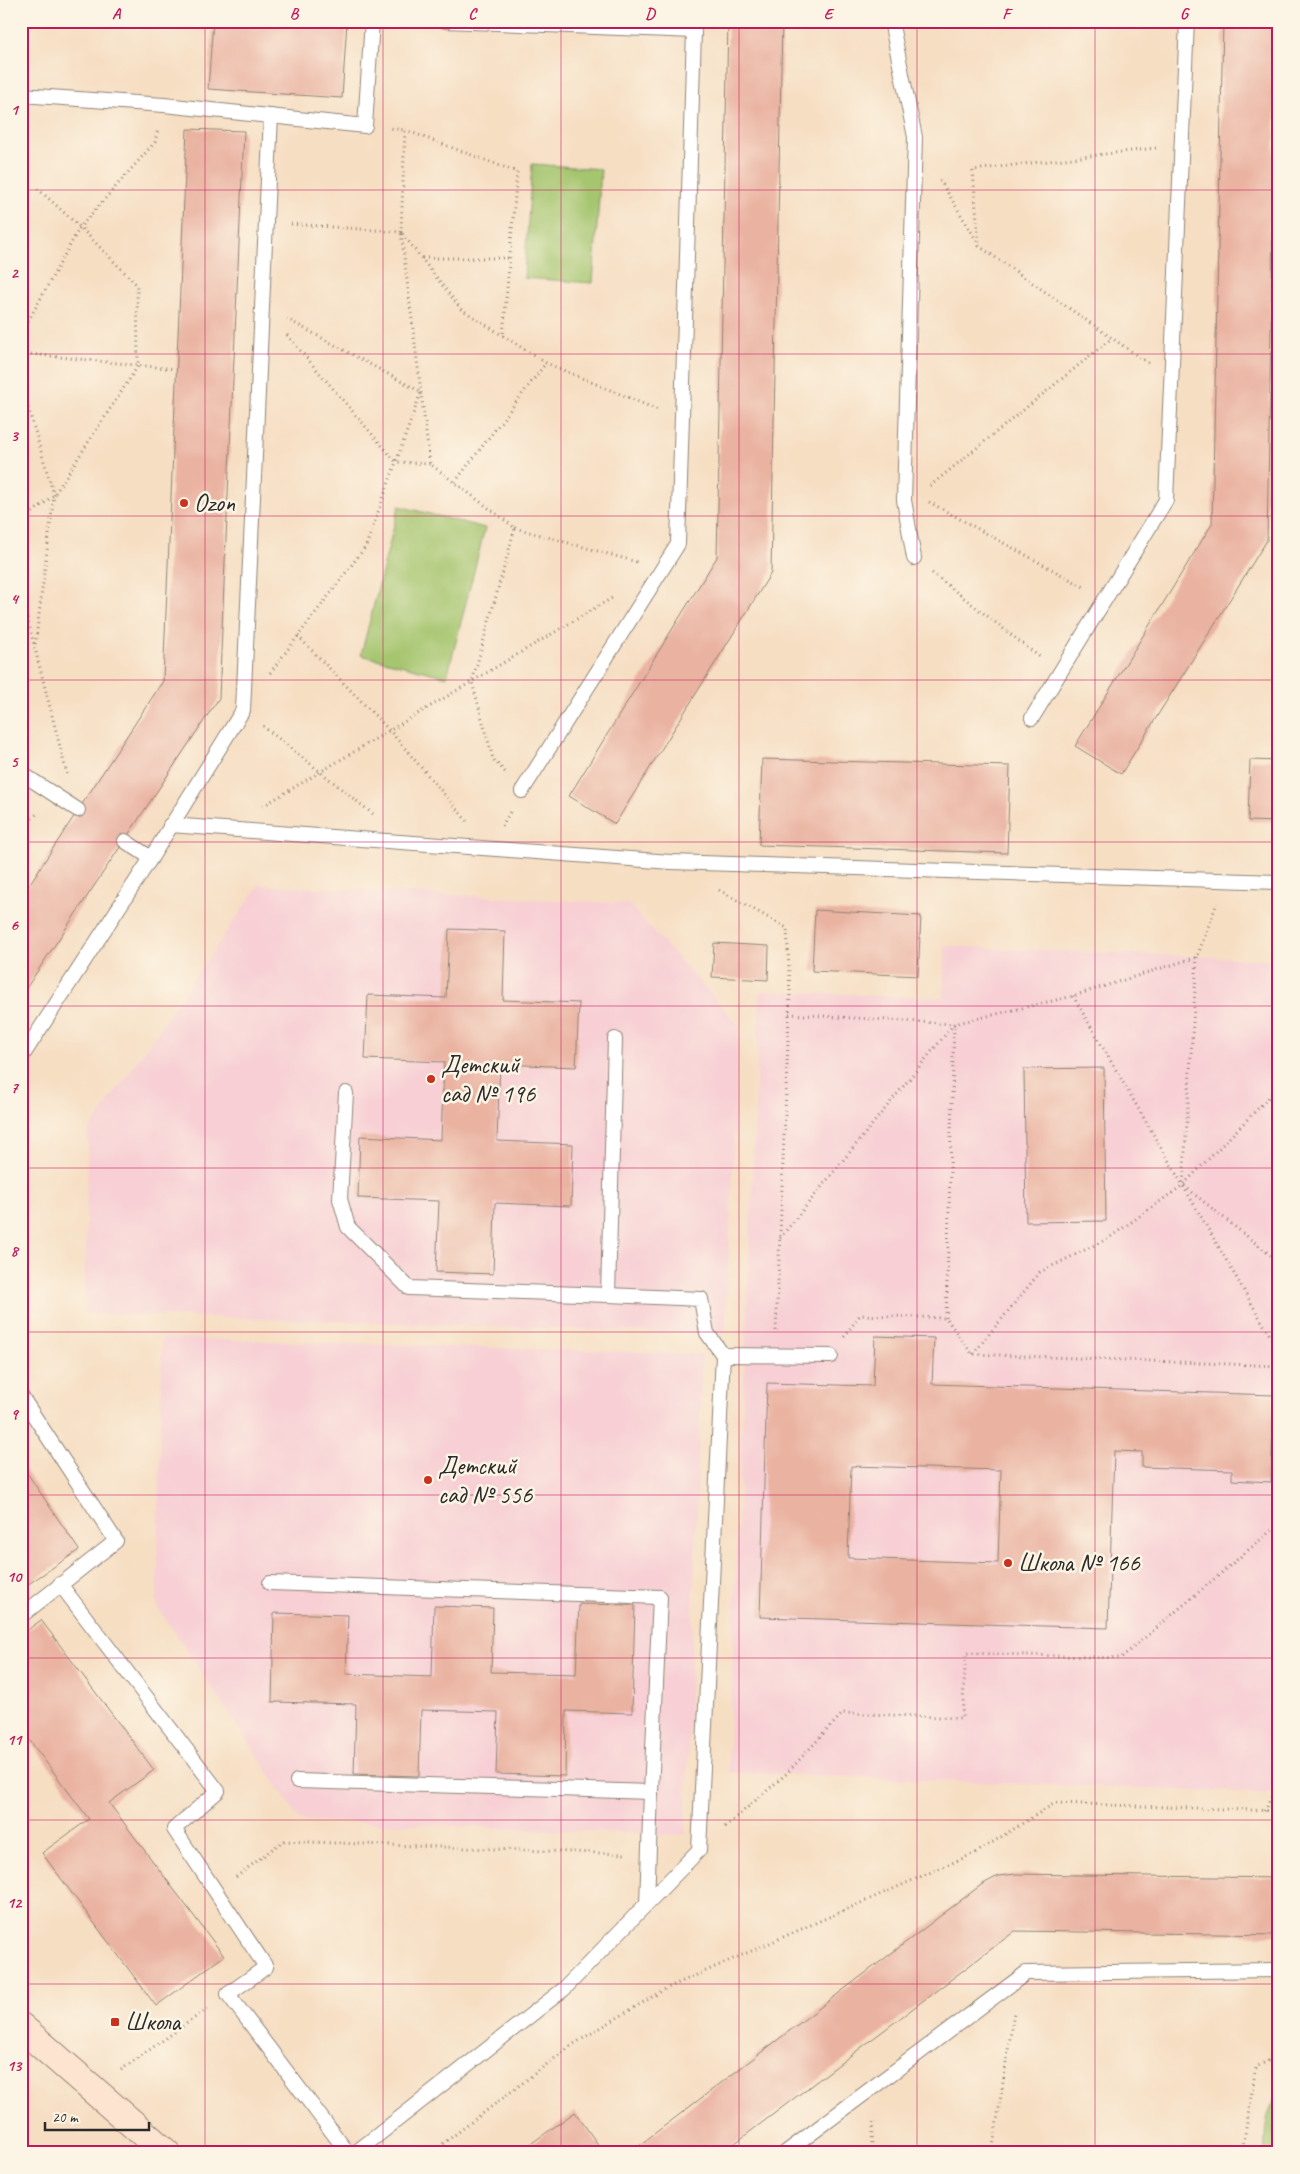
<svg xmlns="http://www.w3.org/2000/svg" width="1300" height="2174" viewBox="0 0 1300 2174" font-family="Caveat,sans-serif">
<style>
.built{fill:#f7cfd4}
.green{fill:#a5c56e;stroke:#68784c}
.building{fill:#eab2a1;fill-rule:evenodd}
.lines{fill:none;stroke-linecap:round;stroke-linejoin:round}
.lane-casing{stroke:#908477;stroke-width:16}
.secondary-casing{stroke:#908477;stroke-width:30}
.path{stroke:#908477;stroke-width:3;stroke-dasharray:1 4;stroke-linecap:butt}
.lane{stroke:#fff;stroke-width:14}
.secondary{stroke:#fde4d0;stroke-width:28}
.grid{fill:none;stroke:#c2185b;stroke-width:1;stroke-opacity:0.55}
.poi-dot{fill:#c8321e;stroke:#fcf5e5;stroke-width:2}
.labels{text-anchor:middle;dominant-baseline:central;stroke-width:5;stroke-linejoin:round;paint-order:stroke}
.poi-label{font-size:25px;fill:#2b2b2b;stroke:#fcf5e5;text-anchor:start}
.neatline{fill:none;stroke:#c2185b;stroke-width:2}
.grid-label{font-size:16px;text-anchor:middle;font-weight:bold;fill:#c2185b}
</style>
<rect width="100%" height="100%" fill="#fcf5e5"/>
<filter id="ink" filterUnits="userSpaceOnUse"><feTurbulence type="fractalNoise" baseFrequency=".02" numOctaves="2"/><feDisplacementMap in="SourceGraphic" scale="10" xChannelSelector="R" yChannelSelector="G"/><feConvolveMatrix kernelMatrix="1 2 1 2 8 2 1 2 1" color-interpolation-filters="sRGB"/></filter>
<filter id="wash" filterUnits="userSpaceOnUse"><feTurbulence type="fractalNoise" baseFrequency=".0096" numOctaves="4" result="noise"/><feDisplacementMap in="SourceGraphic" scale="20" xChannelSelector="R" yChannelSelector="G"/><feGaussianBlur stdDeviation="1.12" result="paint"/><feColorMatrix in="noise" values="0 0 0 0 0 0 0 0 0 0 0 0 0 0 0 0 0 1.4 0 .05"/><feComposite in="paint" operator="in"/></filter>
<g filter="url(#wash)">
<rect width="100%" height="100%" fill="#f6dec3"/>
<g class="built">
<polygon points="259,885 628,904 739,1025 725,1334 84,1313 88,1132"/>
<polygon points="945,946 1279,960 1279,1794 728,1772 760,991 943,998"/>
<polygon points="162,1338 702,1354 685,1835 300,1820 157,1606"/>
</g>
<g class="green">
<polygon points="532,164 601,169 593,283 524,278"/>
<polygon points="399,506 485,528 447,677 361,655"/>
<path d="M1279,2092V2153H1265C1264,2132 1266,2109 1279,2092Z"/>
</g>
<g id="blocks">
<g class="building">
<polygon points="213,21 347,21 342,98 208,89"/>
<polygon points="728,21 782,21 771,573 615,824 569,796 717,557"/>
<polygon points="1223,21 1277,21 1267,540 1121,774 1075,746 1212,524"/>
<polygon points="187,129 244,131 219,698 21,996 21,897 163,681"/>
<polygon points="762,759 1010,766 1007,853 759,845"/>
<polygon points="1250,760 1279,761 1279,822 1248,821"/>
<polygon points="815,910 921,916 918,976 812,971"/>
<polygon points="449,929 505,931 503,1000 579,1003 576,1067 500,1064 497,1141 573,1144 571,1206 495,1203 493,1274 436,1272 439,1201 358,1198 360,1136 441,1140 444,1062 365,1059 368,995 446,998"/>
<polygon points="714,943 769,946 768,980 712,977"/>
<polygon points="1104,1068 1106,1221 1026,1222 1024,1069"/>
<path d="M875,1336L934,1338L932,1384L1274,1395L1271,1482L1232,1480V1470L1142,1467V1452L1114,1451L1108,1628L760,1617L767,1383L873,1386ZM851,1466L1001,1470L998,1563L848,1558Z"/>
<polygon points="21,1464 79,1550 21,1589"/>
<polygon points="579,1604 635,1605 632,1713 566,1711 565,1776 496,1774 498,1712 421,1710 419,1776 354,1774 356,1704 272,1702 274,1613 348,1615 346,1674 432,1677 434,1606 493,1608 491,1672 576,1674"/>
<polygon points="41,1620 154,1770 109,1803 224,1956 156,2006 42,1853 89,1819 21,1729 21,1635"/>
<polygon points="1016,1874 1279,1878 1279,1935 1015,1931 722,2153 629,2153 981,1885 998,1876"/>
<polygon points="575,2112 604,2153 518,2153"/>
</g>
</g>
</g>
<g filter="url(#ink)">
<use href="#blocks" fill-opacity="0" stroke="#908477" stroke-width="1"/>
<g class="lines">
<defs>
<g id="lane">
<polyline points="445,21 694,31 678,544 522,791"/>
<polyline points="891,21 915,137 904,500 914,558"/>
<polyline points="21,95 164,105 365,126 372,21"/>
<polyline points="1032,718 1166,500 1187,21"/>
<polyline points="21,773 78,810"/>
<polyline points="170,825 671,862 1279,882"/>
<polyline points="125,841 151,858"/>
<polyline points="21,1058 151,858 243,710 271,116"/>
<polyline points="346,1093 340,1199 348,1227 409,1288 608,1295 615,1039"/>
<polyline points="723,1355 831,1356"/>
<polyline points="21,1396 116,1541 21,1616"/>
<polyline points="270,1583 660,1597 651,1792 297,1781"/>
<polyline points="60,1584 218,1791 174,1829 266,1967 228,1994 348,2153"/>
<polyline points="647,1903 651,1792"/>
<polyline points="355,2153 564,1989 699,1850 723,1355 707,1333 701,1299 608,1295"/>
<polyline points="785,2153 1026,1973 1279,1970"/>
</g>
<polyline id="secondary" points="21,2027 166,2153"/>
</defs>
<use href="#lane" class="lane-casing"/>
<use href="#secondary" class="secondary-casing"/>
<g class="path">
<polyline points="405,130 517,172 503,335"/>
<polyline points="940,180 978,243"/>
<polyline points="291,224 401,232 405,130 389,128"/>
<polyline points="422,258 510,258"/>
<polyline points="21,334 80,227 155,142 158,128"/>
<polyline points="287,335 396,462 430,464"/>
<polyline points="21,353 175,369"/>
<polyline points="1148,363 979,246 973,170 1156,148"/>
<polyline points="21,384 54,495 35,646"/>
<polyline points="455,482 546,363"/>
<polyline points="930,486 1112,338"/>
<polyline points="929,502 1084,587"/>
<polyline points="21,522 54,495 138,366 137,285 80,227 37,188"/>
<polyline points="515,528 637,562"/>
<polyline points="932,573 1041,658"/>
<polyline points="21,594 67,774"/>
<polyline points="298,636 390,731 467,821"/>
<polyline points="270,673 366,546 421,392 287,319"/>
<polyline points="263,726 373,814"/>
<polyline points="505,772 493,759 472,682 515,528 430,464 401,232 461,309 546,363 658,410"/>
<polyline points="263,806 612,598"/>
<polyline points="502,826 510,812"/>
<polyline points="21,829 39,812"/>
<polyline points="719,890 787,928 790,992 776,1331"/>
<polyline points="1197,957 1183,1185 1279,1262"/>
<polyline points="1073,996 1279,1351"/>
<polyline points="789,1014 954,1024 1073,996 1197,957 1217,903"/>
<polyline points="780,1238 954,1024"/>
<polyline points="946,1318 954,1024"/>
<polyline points="844,1337 860,1315 946,1318 972,1354 1279,1366"/>
<polyline points="973,1354 1040,1272 1109,1238 1183,1185 1279,1087"/>
<polyline points="1264,1811 1279,1783"/>
<polyline points="725,1827 786,1774 843,1713 962,1718 966,1653 1121,1658 1279,1524"/>
<polyline points="236,1877 283,1841 625,1854"/>
<polyline points="121,2070 207,2009"/>
<polyline points="431,2153 572,2045 667,1988 977,1852 1055,1803 1279,1811"/>
<polyline points="871,2153 874,2119"/>
<polyline points="992,2153 1014,2012"/>
<polyline points="1242,2153 1256,2067 1279,2055"/>
</g>
<use href="#lane" class="lane"/>
<use href="#secondary" class="secondary"/>
</g>
</g>
<path class="grid" d="M205,21V2153M383,21V2153M561,21V2153M739,21V2153M917,21V2153M1095,21V2153M21,190H1279M21,354H1279M21,516H1279M21,680H1279M21,842H1279M21,1006H1279M21,1168H1279M21,1332H1279M21,1495H1279M21,1658H1279M21,1820H1279M21,1984H1279"/>
<g class="poi-dot">
<circle cx="184" cy="503" r="5"/>
<circle cx="431" cy="1079" r="5"/>
<circle cx="428" cy="1480" r="5"/>
<circle cx="1008" cy="1563" r="5"/>
<rect x="110" y="2017" width="10" height="10" rx="2.5"/>
</g>
<g class="labels">
<g class="poi-label">
<text x="194" y="503">Ozon</text>
<text x="441" y="1065">Детский<tspan x="441" dy="29">сад № 196</tspan></text>
<text x="438" y="1466">Детский<tspan x="438" dy="29">сад № 556</tspan></text>
<text x="1018" y="1563">Школа № 166</text>
<text x="125" y="2022">Школа</text>
</g>
</g>
<rect width="1300" height="2174" fill="none" stroke="#fcf5e5" stroke-width="55"/>
<path d="M45 2122v8h104v-8" fill="none" stroke="#2b2b2b" stroke-width="2.5"/>
<text x="52" y="2122" font-size="15" fill="#2b2b2b" stroke="#fcf5e5" stroke-width="4" paint-order="stroke">20 m</text>
<rect x="28" y="28" width="1244" height="2118" class="neatline"/>
<g class="grid-label">
<text x="116" y="19">A</text>
<text x="294" y="19">B</text>
<text x="472" y="19">C</text>
<text x="650" y="19">D</text>
<text x="828" y="19">E</text>
<text x="1006" y="19">F</text>
<text x="1184" y="19">G</text>
<text x="14" y="115">1</text>
<text x="14" y="278">2</text>
<text x="14" y="441">3</text>
<text x="14" y="604">4</text>
<text x="14" y="767">5</text>
<text x="14" y="930">6</text>
<text x="14" y="1093">7</text>
<text x="14" y="1256">8</text>
<text x="14" y="1419">9</text>
<text x="14" y="1582">10</text>
<text x="14" y="1745">11</text>
<text x="14" y="1908">12</text>
<text x="14" y="2071">13</text>
</g>
</svg>
